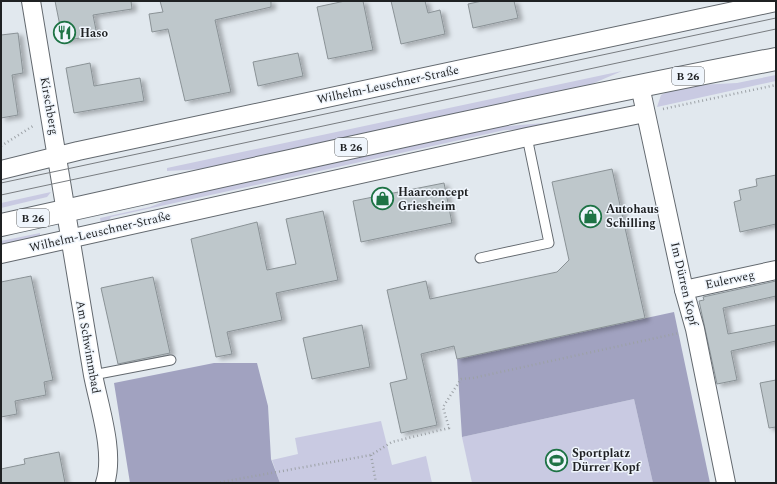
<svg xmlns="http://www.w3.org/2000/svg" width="777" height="484" viewBox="0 0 777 484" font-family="Spectral,serif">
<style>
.green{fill:#c9cae2}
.forest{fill:#a1a2c0}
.building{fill:#bec7cb;stroke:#8a9296;filter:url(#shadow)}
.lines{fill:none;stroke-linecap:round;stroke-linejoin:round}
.service-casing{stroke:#63696f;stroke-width:11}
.minor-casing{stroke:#63696f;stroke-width:20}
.primary-casing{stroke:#63696f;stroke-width:24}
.path{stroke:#9ca1a6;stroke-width:2.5;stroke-dasharray:1 3;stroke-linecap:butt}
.service{stroke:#fff;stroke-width:9}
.minor{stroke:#fff;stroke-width:18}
.primary{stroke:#fff;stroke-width:22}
.tram{stroke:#797d81;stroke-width:1}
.labels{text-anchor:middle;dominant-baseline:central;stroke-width:3;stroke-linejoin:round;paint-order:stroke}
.shield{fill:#eff5fc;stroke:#5d6164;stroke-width:1}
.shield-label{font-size:11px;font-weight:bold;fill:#1f2123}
.poi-label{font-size:12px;font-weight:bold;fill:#1f2123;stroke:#eff5fc;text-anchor:start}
.street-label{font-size:12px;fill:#1f2123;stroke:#eff5fc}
</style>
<defs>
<filter id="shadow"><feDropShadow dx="4.5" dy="2.5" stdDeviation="2" flood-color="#0004"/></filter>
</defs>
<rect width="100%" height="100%" fill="#e1e8ee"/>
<g class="green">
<polygon points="622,71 578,90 203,169 167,171 167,168"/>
<polygon points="776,75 776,81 657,107 661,95 669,91 699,85 737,83"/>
<polygon points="611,109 612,112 532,129 505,130 111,217 108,222 101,224 100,218 150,207 180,195 495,127 545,123"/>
<polygon points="51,192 47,197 1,208 1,203"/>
<polygon points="40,233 40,237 1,246 1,241"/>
<polygon points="634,399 653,483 472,483 462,437"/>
<polygon points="381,421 392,465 426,456 432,483 280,483 272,460 298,454 295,438"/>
</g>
<g class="forest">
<polygon points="674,312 710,483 653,483 634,399 462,437 457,359"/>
<polygon points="214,363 257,363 268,406 271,459 280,483 130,483 114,383"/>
</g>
<g class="building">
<polygon points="55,1 131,1 132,9 93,15 97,35 63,41"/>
<polygon points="160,1 271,1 271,7 215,20 231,92 185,101 168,29 152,32 149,14 163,12"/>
<polygon points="345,1 363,1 373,50 328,59 317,7"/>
<polygon points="391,1 425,1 428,13 440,10 445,34 401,44"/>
<polygon points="482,1 514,1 518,18 473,28 468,4"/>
<polygon points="18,33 23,73 12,75 18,115 1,118 1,35"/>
<polygon points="298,53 303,76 258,86 253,62"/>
<polygon points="90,63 94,86 140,78 144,101 74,113 66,68"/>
<polygon points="612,169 645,318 457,359 454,346 421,354 437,425 401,433 390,383 407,379 387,290 426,281 430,299 557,272 569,260 552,182"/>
<polygon points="776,175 776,224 740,232 734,202 741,200 739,190 757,186 756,179"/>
<polygon points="444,183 452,223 361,242 353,201"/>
<polygon points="323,211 338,280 276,293 282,320 227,332 232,354 216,357 191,239 257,222 267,270 296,264 286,219"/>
<polygon points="31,276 53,380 44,382 46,395 15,401 17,414 1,417 1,282"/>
<polygon points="153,277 170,353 118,364 101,288"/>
<polygon points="776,281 776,296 723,308 728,334 776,325 776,341 731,351 737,380 717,384 699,301 704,300 703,297"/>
<polygon points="362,325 370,367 312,379 303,338"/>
<polygon points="776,380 776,427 769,428 760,383"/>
<polygon points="59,452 65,483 1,483 1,469 25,464 24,459"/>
</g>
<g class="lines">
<defs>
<g id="service">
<polyline points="480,258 549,243 527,137"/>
<polyline points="93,375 171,360"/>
</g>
<g id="minor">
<path d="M31,1L93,375C99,406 115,453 105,483"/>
<polyline points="640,86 684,290 695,329 726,483"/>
<polyline points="1,170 78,151 776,2"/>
<polyline points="1,254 527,137 645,113"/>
<polyline points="684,290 776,270"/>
</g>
<path id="primary" d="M1,225C259,168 517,109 776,59"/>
</defs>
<use href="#service" class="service-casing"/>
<use href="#minor" class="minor-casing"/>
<use href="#primary" class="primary-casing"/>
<g class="path">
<polyline points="663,109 776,85"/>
<polyline points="1,146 33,126"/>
<polyline points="371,455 376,483"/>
<polyline points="216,483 371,455 392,442 449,428 443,407 461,379 473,378 679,333"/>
</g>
<use href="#service" class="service"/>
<use href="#minor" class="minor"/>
<use href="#primary" class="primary"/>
<g class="tram">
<polyline points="1,183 776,18"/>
<polyline points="1,195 776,29"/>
</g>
</g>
<defs>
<symbol id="restaurant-ring" viewBox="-11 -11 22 22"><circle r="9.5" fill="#eff5fc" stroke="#1e7345" stroke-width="1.5"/><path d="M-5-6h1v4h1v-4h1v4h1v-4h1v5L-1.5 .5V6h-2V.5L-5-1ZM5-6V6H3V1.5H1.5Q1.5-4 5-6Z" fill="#1e7345"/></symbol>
<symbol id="shop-ring" viewBox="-11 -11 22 22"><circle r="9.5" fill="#eff5fc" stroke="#1e7345" stroke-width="1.5"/><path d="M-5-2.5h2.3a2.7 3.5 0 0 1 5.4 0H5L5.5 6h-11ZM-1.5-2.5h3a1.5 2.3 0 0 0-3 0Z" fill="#1e7345"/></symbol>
<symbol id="stadium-ring" viewBox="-11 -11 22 22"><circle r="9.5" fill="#eff5fc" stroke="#1e7345" stroke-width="1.5"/><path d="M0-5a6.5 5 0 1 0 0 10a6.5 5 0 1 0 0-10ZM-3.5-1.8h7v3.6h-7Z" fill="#1e7345"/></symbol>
</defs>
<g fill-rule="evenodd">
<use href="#restaurant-ring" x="52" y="20" width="25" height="25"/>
<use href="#shop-ring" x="370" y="186" width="25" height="25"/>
<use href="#shop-ring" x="578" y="204" width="25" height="25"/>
<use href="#stadium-ring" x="544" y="448" width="25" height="25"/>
</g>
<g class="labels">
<g class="shield">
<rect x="672" y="67" width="32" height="18" rx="3"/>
<rect x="335" y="138" width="32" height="18" rx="3"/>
<rect x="17" y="209" width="32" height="18" rx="3"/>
</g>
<g class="shield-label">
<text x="688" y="76">B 26</text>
<text x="351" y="147">B 26</text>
<text x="33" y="218">B 26</text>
</g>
<g class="poi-label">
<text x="80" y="33">Haso</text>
<text x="398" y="192">Haarconcept<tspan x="398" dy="14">Griesheim</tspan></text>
<text x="606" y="209">Autohaus<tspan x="606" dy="14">Schilling</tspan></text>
<text x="572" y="453">Sportplatz<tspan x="572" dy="14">Dürrer Kopf</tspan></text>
</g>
<g class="street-label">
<text transform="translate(388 85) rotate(-12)">Wilhelm-Leuschner-Straße</text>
<text transform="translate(49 106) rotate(80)">Kirschberg</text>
<text transform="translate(100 232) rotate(-13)">Wilhelm-Leuschner-Straße</text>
<text transform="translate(730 280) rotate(-12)">Eulerweg</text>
<text transform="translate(684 284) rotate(77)">Im Dürren Kopf</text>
<text transform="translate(88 347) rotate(80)">Am Schwimmbad</text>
</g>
</g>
<rect width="777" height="484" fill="none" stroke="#1f2123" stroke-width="4"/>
</svg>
